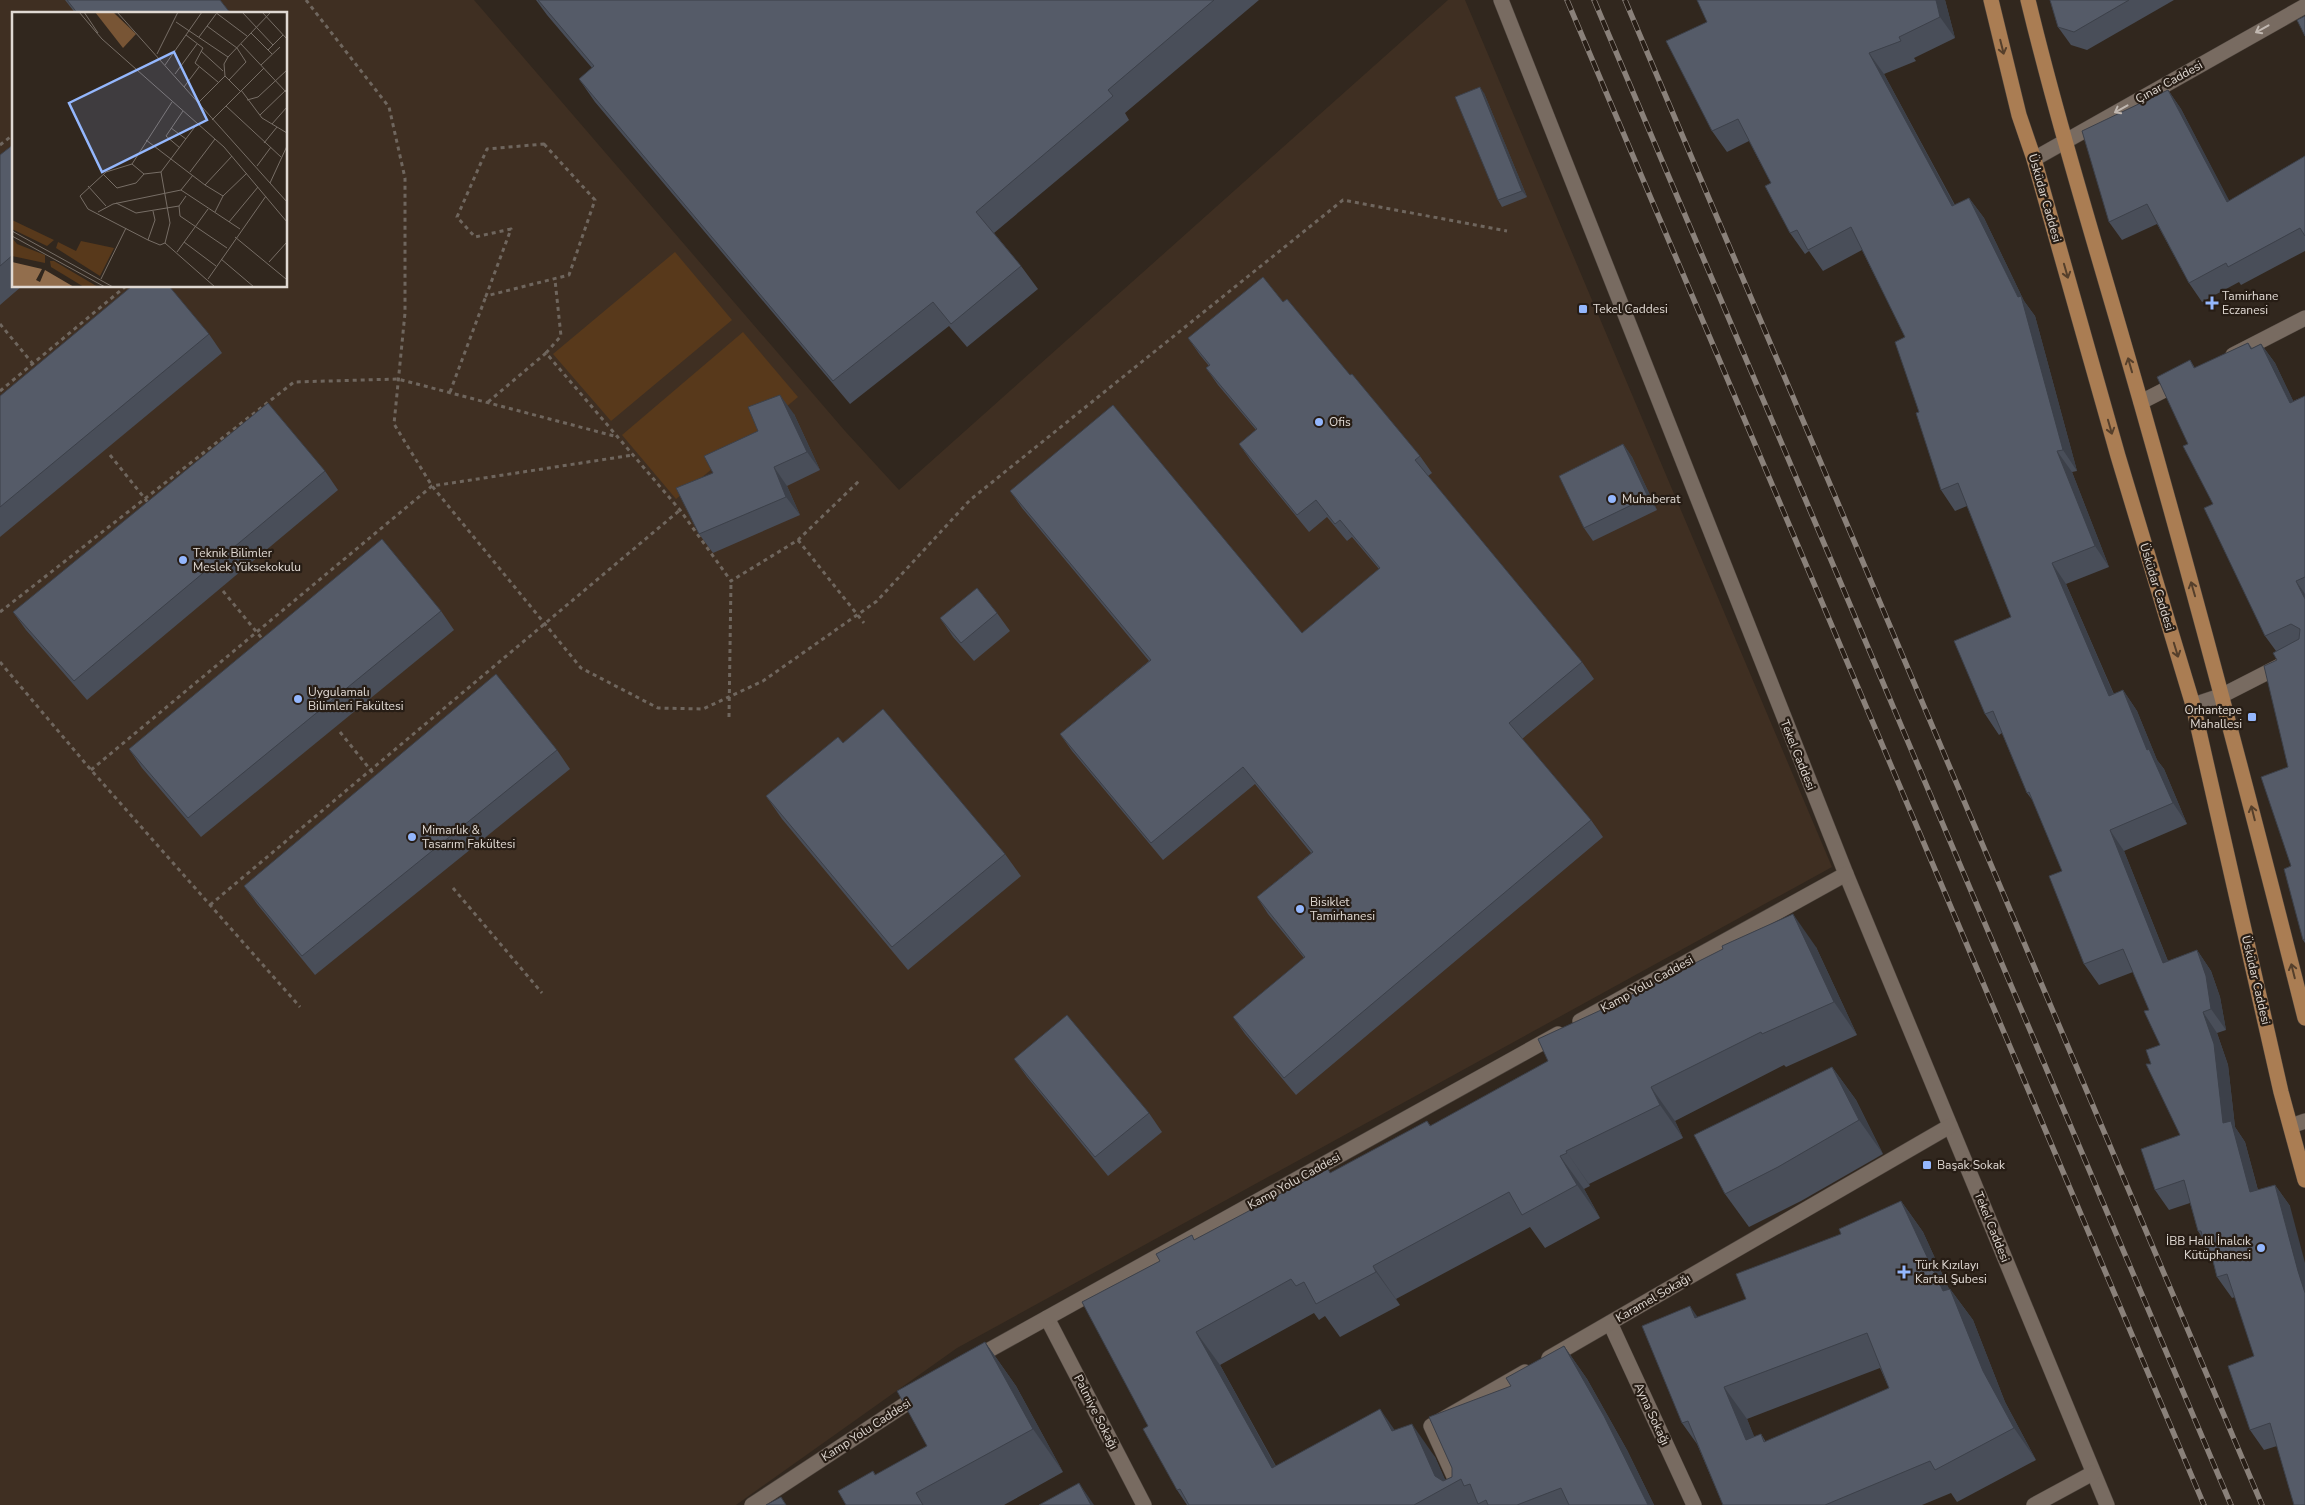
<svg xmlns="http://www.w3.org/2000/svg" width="2305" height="1505" viewBox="0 0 2305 1505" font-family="'Nunito Sans',sans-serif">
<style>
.built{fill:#3f2f22;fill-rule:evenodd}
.green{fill:#58391b}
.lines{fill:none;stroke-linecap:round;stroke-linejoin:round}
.minor-casing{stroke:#4d443d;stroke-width:16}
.major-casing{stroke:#4d443d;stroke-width:16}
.path{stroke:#6f665e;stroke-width:3;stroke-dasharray:4 4;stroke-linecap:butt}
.minor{stroke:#786b61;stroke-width:15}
.major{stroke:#aa7d53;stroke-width:15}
.rail-casing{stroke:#8a817a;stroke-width:5.5}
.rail{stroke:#271d15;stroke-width:4;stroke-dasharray:11;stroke-linecap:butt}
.wall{fill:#494e59;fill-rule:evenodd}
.shaded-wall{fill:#3c4049}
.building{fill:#555b68;stroke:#3c4049;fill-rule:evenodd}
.oneway{stroke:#c1b8b1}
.oneway2{stroke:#553f2b}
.poi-dot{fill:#94b7fd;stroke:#271d15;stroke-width:2}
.labels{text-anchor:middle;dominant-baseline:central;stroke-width:4.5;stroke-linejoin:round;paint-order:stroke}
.street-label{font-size:12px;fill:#e0d9d3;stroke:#271d15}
.poi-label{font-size:12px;fill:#e0d9d3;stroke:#271d15;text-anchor:start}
.inset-road{fill:none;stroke:#776e66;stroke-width:1}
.view{fill:#94b7fd;fill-opacity:0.15;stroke:#94b7fd;stroke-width:2.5}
.inset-edge{fill:none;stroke:#e0d9d3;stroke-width:2.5}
</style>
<rect width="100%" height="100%" fill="#31271e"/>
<path class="built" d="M0,0H474L845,431L899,490L1448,0H1465L1832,867L957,1348L736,1505H0ZM14,14H286V286H14Z"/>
<g class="green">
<polygon points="675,252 732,320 611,421 553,354"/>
<polygon points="743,332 798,397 676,499 622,435"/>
</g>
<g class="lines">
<defs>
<g id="minor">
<polyline points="1501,0 1846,874 2107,1505"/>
<polyline points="2034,159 2305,6"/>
<polyline points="2233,355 2305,318"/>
<polyline points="2141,402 2182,381"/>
<polyline points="2193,705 2223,695 2305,653"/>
<polyline points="1580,1021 1846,874"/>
<polyline points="2291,1126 2305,1121"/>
<polyline points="1047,1318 1144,1505"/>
<polyline points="1610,1323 1694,1505"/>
<polyline points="1549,1358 1950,1126"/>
<polyline points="973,1359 1558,1034"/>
<polyline points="752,1505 921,1394"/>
<polyline points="1467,1505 1431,1426 1525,1372"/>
<polyline points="2034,1505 2093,1473"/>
</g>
<g id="major">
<polyline points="1991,0 2019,115 2034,159 2118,456 2193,705 2281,1092 2305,1180"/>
<path d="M2028,0C2061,136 2103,269 2141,403C2199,607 2253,812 2305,1018"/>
</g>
</defs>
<use href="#minor" class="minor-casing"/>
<use href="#major" class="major-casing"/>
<g class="path">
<polyline points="306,0 389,107 405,178 405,313 394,424 432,486 581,668 658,708 703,709 763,681 877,601 970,500 1343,200 1507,231"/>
<polygon points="544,144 595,200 569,275 486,296 511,229 475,237 457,217 487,149"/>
<polyline points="0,145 14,134"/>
<polyline points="0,324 38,370"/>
<polyline points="546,353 561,336 555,280"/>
<polyline points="0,391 126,286"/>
<polyline points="450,392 486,296"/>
<polyline points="488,402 546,353 680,510 731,581 798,540 860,480"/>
<polyline points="110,455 150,505"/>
<polyline points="798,540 864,623"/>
<polyline points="223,591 264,641"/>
<polyline points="0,612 294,382 398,379 618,437"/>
<polyline points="0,662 91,770 300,1007"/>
<polyline points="729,717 731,581"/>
<polyline points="340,732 377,778"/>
<polyline points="91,770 432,486 633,455"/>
<polyline points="453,888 542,993"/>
<polyline points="210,905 680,510"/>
</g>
<use href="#minor" class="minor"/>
<use href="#major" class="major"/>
<defs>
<g id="rail">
<polyline points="1567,0 2204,1505"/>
<polyline points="1594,0 2231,1505"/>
<polyline points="1625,0 2262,1505"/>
</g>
</defs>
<use href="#rail" class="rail-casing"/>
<use href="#rail" class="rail"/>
</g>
<g class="wall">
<polygon points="65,0 220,0 231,14 76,14"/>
<polygon points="536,0 1259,0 1125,113 1129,120 994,233 1021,266 1038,289 967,347 949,326 850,404 595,102 579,79 592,68 547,15"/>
<polygon points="1945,0 1955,38 1914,58 1916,61 1884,74 1955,205 1969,198 1984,218 2024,301 2035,316 2077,471 2072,472 2109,567 2066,584 2114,694 2123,690 2137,711 2157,760 2164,769 2187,824 2124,851 2168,961 2197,950 2211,971 2220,997 2226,1030 2217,1033 2228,1065 2235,1127 2245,1142 2258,1190 2275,1185 2290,1206 2277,1446 2264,1450 2250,1430 2254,1356 2235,1297 2232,1298 2217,1277 2213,1262 2207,1254 2203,1239 2198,1231 2190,1203 2169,1210 2155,1190 2180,1135 2151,1064 2160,1045 2149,1010 2133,972 2099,985 2084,964 2062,871 2033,801 2027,793 2002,733 1999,735 1985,714 2011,617 1967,506 1955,511 1941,490 1919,412 1905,337 1862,250 1823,271 1809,251 1805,254 1790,233 1771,183 1749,141 1727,152 1712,131 1707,22"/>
<polygon points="2050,0 2174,0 2087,50 2071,45 2058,27"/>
<polygon points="2168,90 2181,109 2229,201 2305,156 2305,251 2241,285 2239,282 2202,302 2189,283 2157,224 2122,240 2109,222"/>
<polygon points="1484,93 1527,197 1502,207 1498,200"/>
<polygon points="14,144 14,286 22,286 0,305 0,155"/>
<polygon points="1283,302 1350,375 1420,456 1432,473 1428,476 1582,662 1594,679 1522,739 1591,820 1603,837 1296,1095 1245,1034 1233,1017 1304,958 1268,914 1257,897 1311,853 1255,784 1163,860 1072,751 1060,734 1149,661 1022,508 1010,491 1302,633 1379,569 1352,537 1347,541 1327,517 1309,532 1251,461 1239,444 1256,430 1218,385 1206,368 1209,366 1200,355 1188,338"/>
<polygon points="209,334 222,353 0,537 0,396"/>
<polygon points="2248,343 2252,348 2261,344 2275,363 2293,401 2305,396 2305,943 2303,940 2291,866 2288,767 2276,651 2265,636 2213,504 2188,444 2190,360 2195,368"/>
<polygon points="794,414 820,470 787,486 800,515 713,553 699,534 713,473 758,431"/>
<polygon points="1623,444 1632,457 1657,510 1593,541 1584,528"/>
<polygon points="325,471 338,490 87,700 26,630 13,612"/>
<polygon points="441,611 454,630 201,837 142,768 129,749"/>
<polygon points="997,613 1010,631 974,661 953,637 940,618"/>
<polygon points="843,743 1005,854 1021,876 908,970 782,819 766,796"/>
<polygon points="557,750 570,769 315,975 257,904 244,886"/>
<polygon points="1816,947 1857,1035 1786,1067 1784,1065 1675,1121 1683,1138 1589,1184 1590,1186 1584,1189 1600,1218 1545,1248 1530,1227 1396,1299 1400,1305 1340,1337 1325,1316 1319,1320 1314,1313 1220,1365 1276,1466 1395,1430 1435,1457 1445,1480 1452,1477 1511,1386 1564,1346 1587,1379 1627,1450 1654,1505 1187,1505 1177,1490 1148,1426 1160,1261 1330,1173 1427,1121 1431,1126"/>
<polygon points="1014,1059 1149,1113 1162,1132 1108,1176 1027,1077"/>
<polygon points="1832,1067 1856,1100 1883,1154 1801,1201 1749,1227 1725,1194"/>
<path d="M1901,1201L1923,1232L1949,1289H1950L1973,1320L2005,1402L2036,1460L1957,1502L1951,1493L1922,1505H1723L1697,1444L1682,1423L1698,1317L1746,1299L1841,1234ZM1880,1368L1889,1388L1766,1442L1761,1434L1754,1437L1747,1419Z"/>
<polygon points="985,1342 1016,1386 1063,1472 1004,1505 846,1505 873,1471 876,1475 927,1446"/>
</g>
<g class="shaded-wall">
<polygon points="1936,0 1945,0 1955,38 1940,17"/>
<polygon points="1869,53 1884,74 1966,227 1952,206"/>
<polygon points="1480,87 1484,93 1527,197 1522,191"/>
<polygon points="2168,90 2181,109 2240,221 2227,202"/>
<polygon points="1969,198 1984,218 2024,301 2035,316 2077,471 2063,450 2018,297"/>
<polygon points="2261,344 2275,363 2304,423 2290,403"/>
<polygon points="780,395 794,414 820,470 807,452"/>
<polygon points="1623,444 1632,457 1657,510 1648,497"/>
<polygon points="2057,451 2072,472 2109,567 2095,546"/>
<polygon points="774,467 787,486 800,515 786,497"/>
<polygon points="2052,563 2066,584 2123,716 2109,696"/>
<polygon points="2296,581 2305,594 2305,599"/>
<polygon points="2123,690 2137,711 2157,760 2164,769 2187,824 2173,803 2147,750"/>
<polygon points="2110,830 2124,851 2177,984 2163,963"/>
<polygon points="1793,914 1816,947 1857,1035 1834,1002"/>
<polygon points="2197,950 2211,971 2220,997 2226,1030 2211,1009"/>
<polygon points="2203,1012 2217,1033 2228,1065 2235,1127 2245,1142 2264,1213 2250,1192 2223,1123"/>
<polygon points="1832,1067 1856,1100 1883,1154 1859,1120"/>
<polygon points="1651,1087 1675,1121 1683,1138 1660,1105"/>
<polygon points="1566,1151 1589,1184 1590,1186"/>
<polygon points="1560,1156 1584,1189 1600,1218 1577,1185"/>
<polygon points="2275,1185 2290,1206 2305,1263 2305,1293 2298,1271"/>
<polygon points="1901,1201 1923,1232 1956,1304 1950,1289 1973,1320 2005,1402 2036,1460 2014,1428 1983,1371 1943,1291"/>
<polygon points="1373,1266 1396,1299 1400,1305 1376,1272"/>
<polygon points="1690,1306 1712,1338 1695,1318"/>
<polygon points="1196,1332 1220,1365 1295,1502 1272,1468"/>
<polygon points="985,1342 1016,1386 1063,1472 1033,1429"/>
<polygon points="1564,1346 1587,1379 1627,1450 1654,1505 1648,1505"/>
<polygon points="1724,1387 1747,1419 1769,1472 1746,1440"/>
<polygon points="1380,1409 1403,1442 1392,1431"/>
<polygon points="1412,1424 1435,1457 1448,1486 1435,1476"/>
<polygon points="1079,1483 1094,1505 1091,1505"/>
</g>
<g class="building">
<polygon points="67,0 220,0 231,14 78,14"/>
<polygon points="538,0 1214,0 1108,90 1113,96 976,212 1021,266 951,324 933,302 833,381 579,79 594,66"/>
<polygon points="1697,0 1936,0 1940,17 1899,37 1901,41 1869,53 1952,206 1969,198 2018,297 2021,296 2063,450 2057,451 2095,546 2052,563 2109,696 2123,690 2147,750 2149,749 2173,803 2110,830 2163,963 2197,950 2206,976 2211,1009 2203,1012 2214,1044 2223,1123 2231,1121 2250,1192 2275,1185 2298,1271 2305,1293 2305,1505 2294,1505 2270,1423 2250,1430 2228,1366 2254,1356 2227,1274 2217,1277 2211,1253 2207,1254 2201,1231 2198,1231 2184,1180 2155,1190 2141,1149 2180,1135 2146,1064 2151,1064 2146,1050 2160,1045 2144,1011 2149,1010 2123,949 2084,964 2049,876 2062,871 2029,792 2027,793 1993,711 1985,714 1954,641 2011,617 1958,483 1941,490 1916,413 1919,412 1895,342 1905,337 1851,227 1808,250 1797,230 1790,233 1765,186 1771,183 1738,119 1712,131 1666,41 1707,22"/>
<polygon points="2050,0 2129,0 2074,32 2058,27"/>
<polygon points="2305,16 2305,36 2297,20"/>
<polygon points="1480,87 1522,191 1498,200 1455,97"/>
<polygon points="2168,90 2227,202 2305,156 2305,236 2300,228 2228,267 2226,263 2189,283 2147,204 2109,222 2082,131"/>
<polygon points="14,144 14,254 0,266 0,155"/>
<polygon points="1263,277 1283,302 1287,299 1350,375 1352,374 1420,456 1415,460 1582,662 1509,723 1591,820 1284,1078 1233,1017 1305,957 1257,897 1313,852 1243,767 1151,843 1060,734 1151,660 1010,491 1113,405 1302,633 1380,568 1340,520 1335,524 1316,500 1297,515 1239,444 1257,429 1206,368 1210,365 1188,338"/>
<polygon points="132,286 169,286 209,334 0,507 0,396"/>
<polygon points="2248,343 2251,349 2261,344 2290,403 2305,396 2305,577 2296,581 2305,599 2305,939 2303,940 2284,869 2291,866 2261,777 2288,767 2264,666 2277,660 2273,653 2299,639 2300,629 2291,624 2265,636 2204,508 2213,504 2183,446 2188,444 2157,377 2190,360 2194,368"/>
<polygon points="780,395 807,452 774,467 786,497 699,534 676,488 713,473 704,456 758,431 748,407"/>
<polygon points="268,403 325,471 74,681 13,612"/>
<polygon points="1623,444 1648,497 1584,528 1559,476"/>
<polygon points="382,539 441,611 188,818 129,749"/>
<polygon points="977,588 997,613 961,643 940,618"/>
<polygon points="496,674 557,750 302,956 244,886"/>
<polygon points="883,709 1005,854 892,947 766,796 838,737 843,743"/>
<polygon points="1793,914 1834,1002 1762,1034 1761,1032 1651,1087 1660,1105 1566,1151 1567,1153 1560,1156 1577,1185 1522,1215 1509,1192 1373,1266 1376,1272 1316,1304 1304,1282 1296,1286 1291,1279 1196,1332 1272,1468 1380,1409 1392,1431 1412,1424 1435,1476 1443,1481 1452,1477 1452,1468 1429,1417 1511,1386 1506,1378 1564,1346 1604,1416 1648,1505 1569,1505 1561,1488 1517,1505 1488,1505 1486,1500 1478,1504 1470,1484 1464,1486 1461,1479 1414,1505 1189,1505 1180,1489 1177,1490 1143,1429 1148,1426 1082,1302 1160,1261 1156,1254 1192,1235 1194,1240 1328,1169 1330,1173 1427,1121 1430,1126 1548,1061 1538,1039 1612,1005 1723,949 1722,946"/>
<polygon points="1067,1015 1149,1113 1095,1157 1014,1059"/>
<polygon points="1832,1067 1859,1120 1778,1167 1725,1194 1694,1135"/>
<path d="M1901,1201L1943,1291L1950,1289L1983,1371L2014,1428L1935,1470L1930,1461L1825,1505H1723L1688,1421L1682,1423L1642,1326L1690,1306L1695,1318L1746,1299L1736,1274L1841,1234L1839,1229ZM1867,1333L1889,1388L1764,1442L1761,1434L1746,1440L1724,1387Z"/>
<polygon points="985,1342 1033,1429 916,1493 923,1505 846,1505 838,1491 873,1471 875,1475 927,1446 897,1391"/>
<polygon points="1079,1483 1091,1505 1039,1505"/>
<polygon points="781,1497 786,1505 766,1505"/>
</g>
<defs><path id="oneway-shaft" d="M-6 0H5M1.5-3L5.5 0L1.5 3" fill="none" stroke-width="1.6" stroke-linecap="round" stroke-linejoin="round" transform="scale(1.25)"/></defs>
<g class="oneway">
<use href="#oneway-shaft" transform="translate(2262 29) rotate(151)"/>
<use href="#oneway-shaft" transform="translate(2121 109) rotate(151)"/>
</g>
<g class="oneway2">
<use href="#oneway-shaft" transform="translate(2002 47) rotate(76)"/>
<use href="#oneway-shaft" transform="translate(2066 271) rotate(74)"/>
<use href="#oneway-shaft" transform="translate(2130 365) rotate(-106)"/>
<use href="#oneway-shaft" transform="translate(2110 427) rotate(74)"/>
<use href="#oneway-shaft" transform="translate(2193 589) rotate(-106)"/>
<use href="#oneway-shaft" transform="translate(2176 650) rotate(73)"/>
<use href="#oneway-shaft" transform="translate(2253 813) rotate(-104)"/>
<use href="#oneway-shaft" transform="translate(2293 971) rotate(-104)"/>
</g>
<g class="poi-dot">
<path d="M2209.5 295.5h5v5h5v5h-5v5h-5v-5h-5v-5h5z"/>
<rect x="1578" y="304" width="10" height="10" rx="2.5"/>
<circle cx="1319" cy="422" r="5"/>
<circle cx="1612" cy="499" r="5"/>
<circle cx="183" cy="560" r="5"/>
<circle cx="298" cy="699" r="5"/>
<rect x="2247" y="712" width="10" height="10" rx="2.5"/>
<circle cx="412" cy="837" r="5"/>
<circle cx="1300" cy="909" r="5"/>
<rect x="1922" y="1160" width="10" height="10" rx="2.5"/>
<circle cx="2261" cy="1248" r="5"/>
<path d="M1901.5 1264.5h5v5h5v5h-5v5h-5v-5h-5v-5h5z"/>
</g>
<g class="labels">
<g class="street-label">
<text transform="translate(2169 82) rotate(-29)">Çınar Caddesi</text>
<text transform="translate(2045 198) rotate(74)">Üsküdar Caddesi</text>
<text transform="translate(2157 587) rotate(73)">Üsküdar Caddesi</text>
<text transform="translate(1798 755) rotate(68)">Tekel Caddesi</text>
<text transform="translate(2256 980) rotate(77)">Üsküdar Caddesi</text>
<text transform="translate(1647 984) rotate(-29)">Kamp Yolu Caddesi</text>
<text transform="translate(1294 1181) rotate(-29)">Kamp Yolu Caddesi</text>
<text transform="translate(1992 1227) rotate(68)">Tekel Caddesi</text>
<text transform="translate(1653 1298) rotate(-30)">Karamel Sokağı</text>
<text transform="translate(1096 1412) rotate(63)">Palmiye Sokağı</text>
<text transform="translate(1652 1414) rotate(65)">Ayna Sokağı</text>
<text transform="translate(866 1430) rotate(-33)">Kamp Yolu Caddesi</text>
</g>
<g class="poi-label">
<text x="2222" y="296">Tamirhane<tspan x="2222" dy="14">Eczanesi</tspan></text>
<text x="1593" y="309">Tekel Caddesi</text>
<text x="1329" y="422">Ofis</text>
<text x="1622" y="499">Muhaberat</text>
<text x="193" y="553">Teknik Bilimler<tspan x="193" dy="14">Meslek Yüksekokulu</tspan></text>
<text x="308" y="692">Uygulamalı<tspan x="308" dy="14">Bilimleri Fakültesi</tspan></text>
<text x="2242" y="710" text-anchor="end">Orhantepe<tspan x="2242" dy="14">Mahallesi</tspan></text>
<text x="422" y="830">Mimarlık &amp;<tspan x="422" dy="14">Tasarım Fakültesi</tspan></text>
<text x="1310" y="902">Bisiklet<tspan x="1310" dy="14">Tamirhanesi</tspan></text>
<text x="1937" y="1165">Başak Sokak</text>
<text x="2251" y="1241" text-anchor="end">İBB Halil İnalcık<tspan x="2251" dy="14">Kütüphanesi</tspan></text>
<text x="1915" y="1265">Türk Kızılayı<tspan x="1915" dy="14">Kartal Şubesi</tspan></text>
</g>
</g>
<g transform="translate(12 12)">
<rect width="275" height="275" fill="#31271e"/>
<path d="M0,208L42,228L35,234L0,217ZM0,226L5,232L33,243V251L0,244ZM69,229L102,236L88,264L44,236L46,230L64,239ZM38,249H42L86,275H72L39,255Z" fill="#58391b"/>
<path d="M83,0H101L124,22L111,36Z" fill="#785535"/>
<path d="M0,250L30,257L24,268L28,270L33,258L62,275H0Z" fill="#926e4d"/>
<path class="inset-road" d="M67,0L90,27M72,0L86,21M105,0L275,190M203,0L235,24M230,0L261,33M250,0L275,27M164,10L216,45M195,14L225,36L234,50L217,68M239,21L260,42M174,23L191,36L183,51L206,70M187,25L204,2M90,27L212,135L275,210M229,32L275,81M256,38L271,23M189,39L211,59M145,42L166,0M153,53L190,0M249,53L268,35M163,62L185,32M213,64L212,52L216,45L259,0M213,64L228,79M172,75L187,55M229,78L250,106L275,121M235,88L246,85L275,58M186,91L213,64M214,94L269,145M248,103L275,77M200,108L252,56M260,112L275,95M159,116L174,127M134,128L193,173M252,131L265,115M168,136L154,124L171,99M120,152L132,162L149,160M245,154L259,135M178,160L203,127M91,162L105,176L124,171L132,162M258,171L275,134M76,174L94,194M169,178L228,217M211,184L193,173L220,144M104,191L124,201L167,194L174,184M167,194L168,204L215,236M86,200L101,192L169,178L181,163M203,200L211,184L235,161M217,210L246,175M0,219L101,275M0,224L93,275M223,225L274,267M136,228L143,208L141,199M172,230L204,254M153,231L148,233L136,228L76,197L68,184L94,160L120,152L160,90M153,231L158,211L149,160L185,112M153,231L203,275M165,240L196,197M209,247L242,275M257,250L275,230M89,267L114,216M196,267L254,184"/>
<path class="view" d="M162,40L195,108L90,160L57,91Z"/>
<rect width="275" height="275" class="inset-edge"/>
</g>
</svg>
